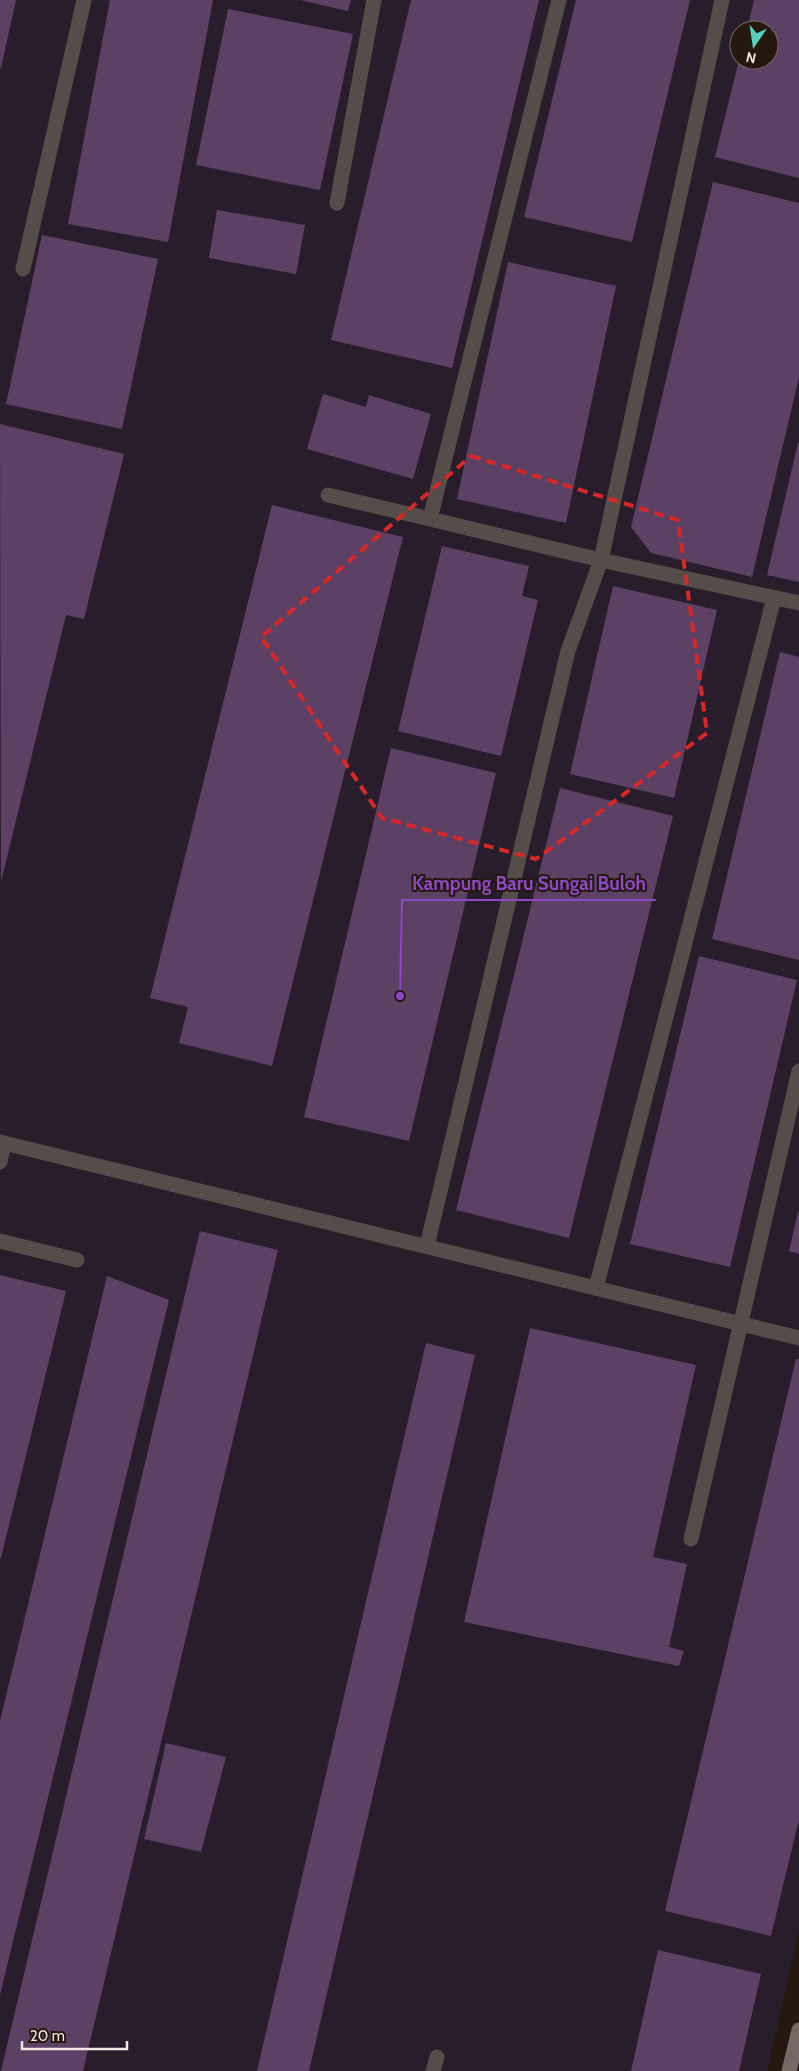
<svg xmlns="http://www.w3.org/2000/svg" width="799" height="2071" viewBox="0 0 799 2071" font-family="Cabin,sans-serif">
<style>
.industrial{fill:#281d2b;fill-rule:evenodd}
.building{fill:#5d4165}
.lines{fill:none;stroke-linecap:round;stroke-linejoin:round}
.lane{stroke:#544d49;stroke-width:15}
.street{stroke:#544d49;stroke-width:15}
.secondary{stroke:#756963;stroke-width:15}
.marked{fill:none;stroke:#d62828;stroke-width:4;stroke-dasharray:10 6;stroke-linejoin:round}
.leader{fill:none;stroke:#8d48c4;stroke-width:2}
.callout-dot{fill:#8d48c4;stroke:#24180f;stroke-width:2}
.callout-label{font-size:19px;text-anchor:middle;font-weight:bold;fill:#8d48c4;stroke:#24180f;stroke-width:4;stroke-linejoin:round;paint-order:stroke}
</style>
<rect width="100%" height="100%" fill="#24180f"/>
<path class="industrial" d="M0,0H799V1931L767,2071H0ZM739,30H769V60H739Z"/>
<g class="building">
<polygon points="0,0 16,0 1,68 0,68"/>
<polygon points="110,0 213,0 168,242 68,224"/>
<polygon points="300,0 351,0 348,11"/>
<polygon points="411,0 539,0 452,368 331,340"/>
<polygon points="576,0 690,0 632,242 524,217"/>
<polygon points="754,0 799,0 799,178 715,157 739,60 769,60 769,30 747,30"/>
<polygon points="228,9 353,34 320,190 196,165"/>
<polygon points="713,182 799,203 799,377 752,577 651,553 631,527"/>
<polygon points="217,210 305,225 296,274 209,258"/>
<polygon points="42,235 158,259 122,429 6,404"/>
<polygon points="508,262 616,286 566,523 457,499"/>
<polygon points="323,394 366,407 369,395 431,414 413,479 307,449"/>
<polygon points="0,424 124,454 84,619 66,615 1,882"/>
<polygon points="798,443 799,443 799,582 767,575"/>
<polygon points="272,505 403,537 272,1066 179,1043 188,1007 150,998"/>
<polygon points="442,546 529,566 522,596 538,600 501,756 398,731"/>
<polygon points="613,586 717,610 674,798 570,774"/>
<polygon points="780,652 799,657 799,960 712,939"/>
<polygon points="391,748 496,773 409,1141 304,1117"/>
<polygon points="560,788 673,816 569,1238 456,1210"/>
<polygon points="699,956 797,980 730,1267 630,1244"/>
<polygon points="798,1212 799,1212 799,1254 789,1251"/>
<polygon points="200,1231 278,1250 83,2071 1,2071"/>
<polygon points="0,1275 66,1291 1,1558 0,1558"/>
<polygon points="107,1276 169,1300 0,1995 0,1721"/>
<polygon points="530,1328 696,1365 653,1557 687,1564 669,1647 684,1651 679,1666 464,1622"/>
<polygon points="426,1343 475,1355 309,2071 257,2071"/>
<polygon points="796,1359 799,1359 799,1819 771,1936 665,1911"/>
<polygon points="166,1743 226,1757 201,1852 144,1839"/>
<polygon points="658,1950 761,1974 739,2071 631,2071"/>
</g>
<g class="lines">
<g class="lane">
<polyline points="559,0 430,519 601,560 799,603"/>
<polyline points="337,203 374,0"/>
<polyline points="23,269 84,0"/>
<polyline points="328,495 430,519"/>
<polyline points="0,1162 4,1143"/>
<polyline points="0,1241 77,1260"/>
<polyline points="427,1246 568,651 601,560 722,0"/>
<polyline points="596,1288 774,598"/>
<polyline points="691,1539 799,1071"/>
<polyline points="433,2071 437,2057"/>
</g>
<polyline class="street" points="0,1142 799,1338"/>
<polyline class="secondary" points="789,2071 799,2030"/>
</g>
<path class="marked" d="M471,456L678,520L707,733L536,859L382,818L261,637Z"/>
<path class="leader" d="M400 996L402 900H656"/>
<circle class="callout-dot" cx="400" cy="996" r="5"/>
<g class="callout-label">
<text x="529" y="890">Kampung Baru Sungai Buloh</text>
</g>
<g transform="translate(754 45) rotate(193)"><circle r="24" fill="#24180f" stroke="#766b63"/>
<path d="M0-4L9 19L0 12L-9 19Z" fill="#58cebf"/>
<text y="-8" font-size="14" font-weight="bold" text-anchor="middle" fill="#f0e7e1">N</text>
</g>
<path d="M22 2041v8h105v-8" fill="none" stroke="#f0e7e1" stroke-width="2.5"/>
<text x="30" y="2041" font-size="15" fill="#f0e7e1" stroke="#24180f" stroke-width="4" paint-order="stroke">20 m</text>
</svg>
